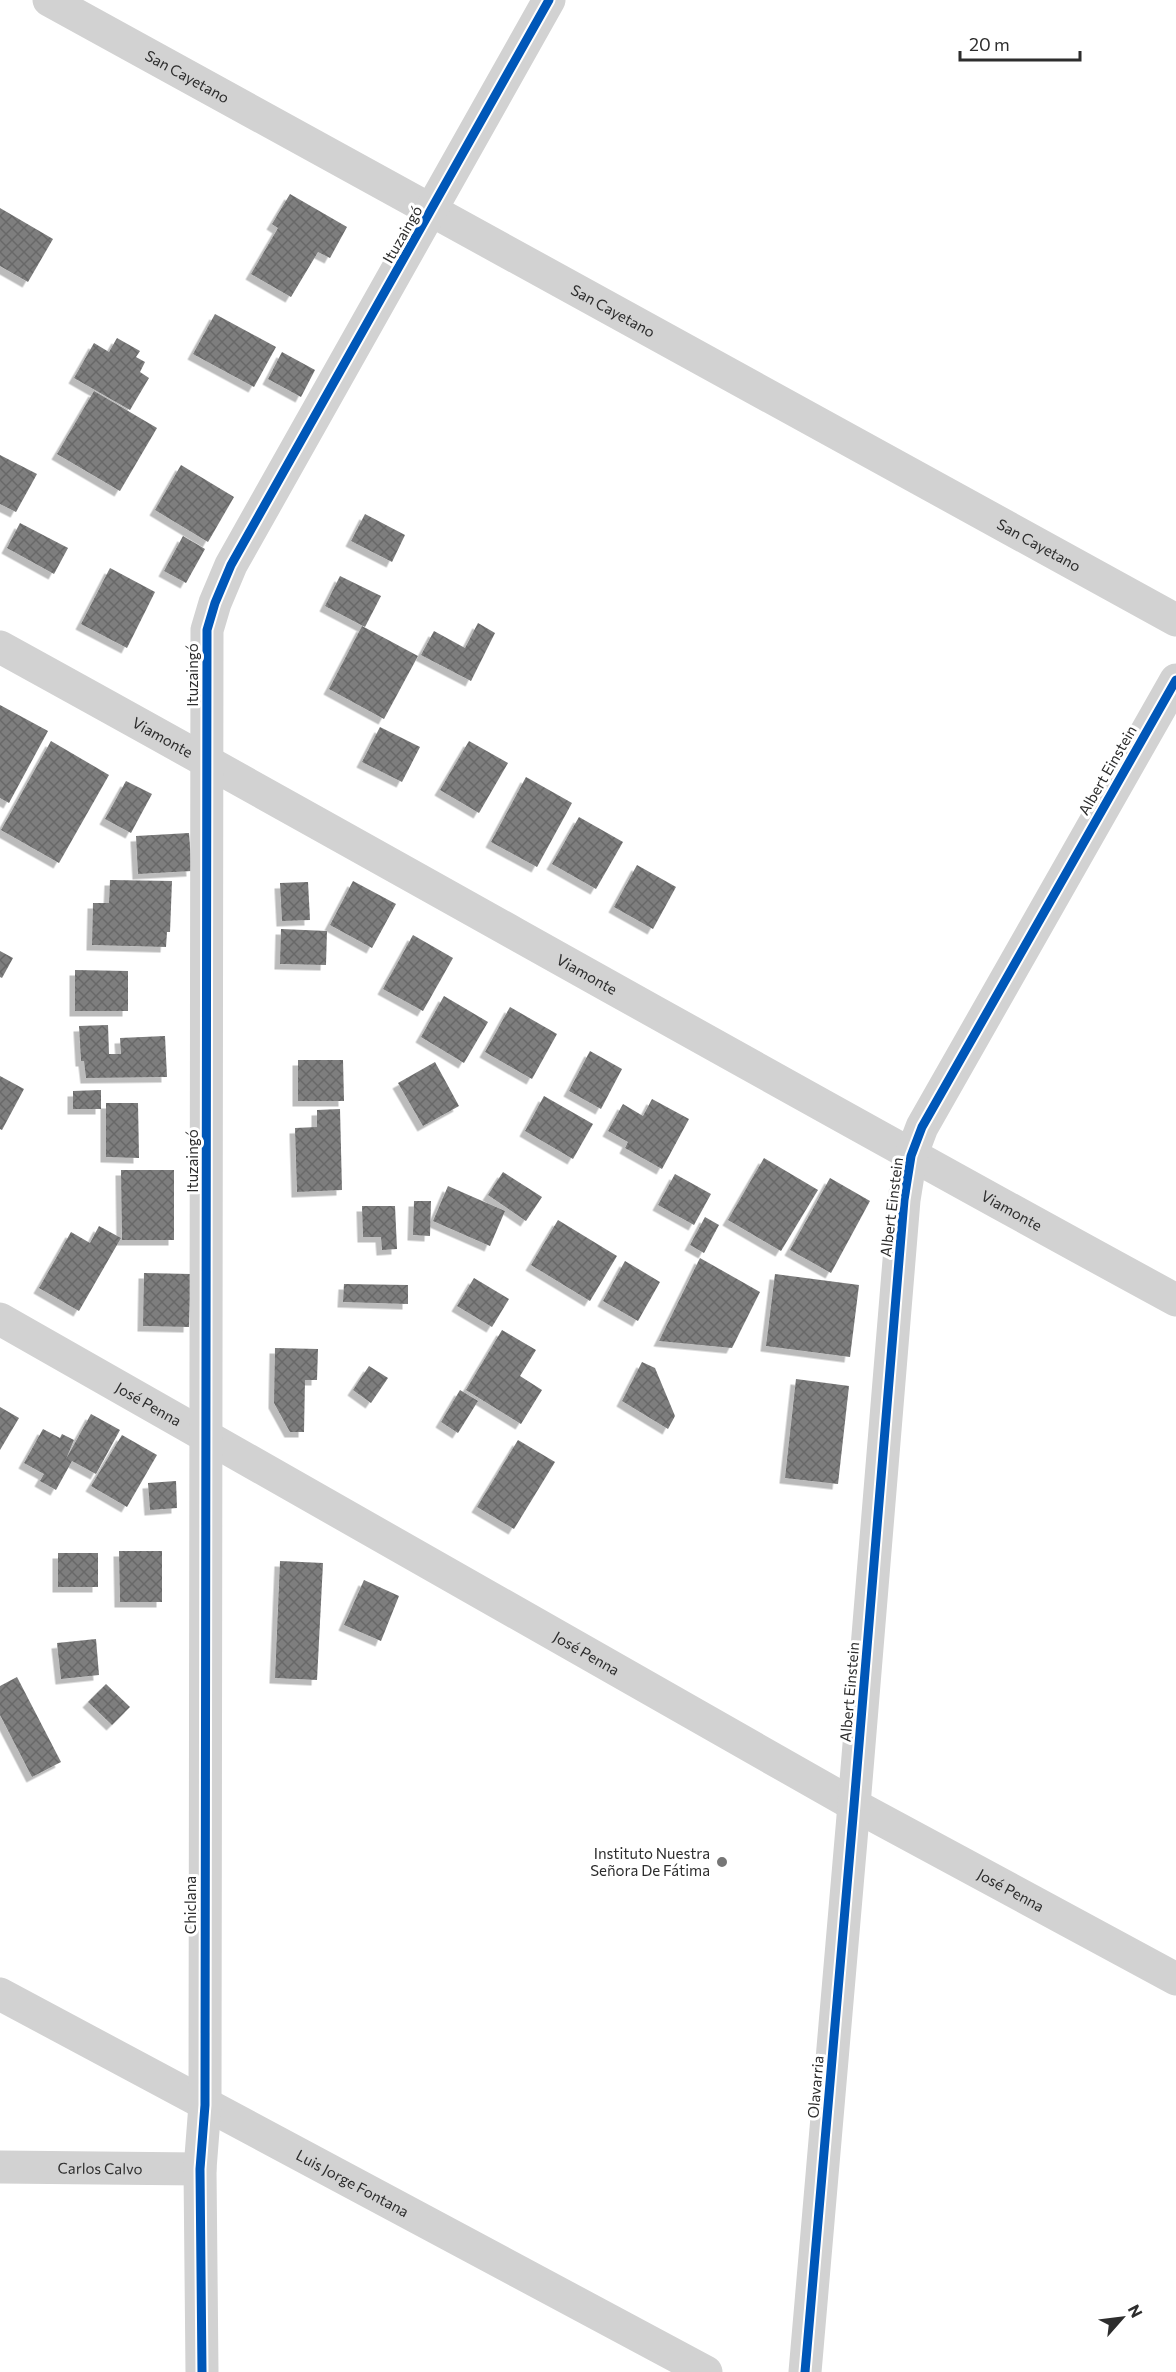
<svg xmlns="http://www.w3.org/2000/svg" width="1176" height="2372" viewBox="0 0 1176 2372" font-family="Commissioner,sans-serif">
<style>
.building{fill:url(#building-cross-hatch);filter:url(#shadow)}
.lines{fill:none;stroke-linecap:round;stroke-linejoin:round}
.minor{stroke:#d2d2d2;stroke-width:33}
.cycleway-casing{stroke:#fff;stroke-width:13}
.cycleway{stroke:#0057b8;stroke-width:9}
.poi-dot{fill:#767676;stroke:#fff;stroke-width:2}
.labels{text-anchor:middle;dominant-baseline:central;stroke-width:6;stroke-linejoin:round;paint-order:stroke}
.street-label{font-size:15px;fill:#2d2d2d;stroke:#fff}
.poi-label{font-size:15px;fill:#2d2d2d;stroke:#fff;text-anchor:end}
</style>
<defs>
<pattern id="building-cross-hatch" width="8" height="8" patternUnits="userSpaceOnUse" patternTransform="scale(1.5)"><rect width="8" height="8" fill="#7e7e7e"/><path d="M0 0l8 8M0 8l8-8" fill="none" stroke="#686868"/></pattern>
<filter id="shadow"><feDropShadow dx="-5.5" dy="5.5" stdDeviation="0" flood-color="#0004"/></filter>
</defs>
<rect width="100%" height="100%" fill="#fff"/>
<g class="building">
<polygon points="290,194 347,227 330,258 318,252 291,297 251,274 278,228 272,224"/>
<polygon points="0,208 53,239 28,282 0,266"/>
<polygon points="215,314 276,347 254,387 193,354"/>
<polygon points="117,338 140,351 136,357 145,362 140,372 149,378 130,410 74,378 94,343 109,352"/>
<polygon points="282,352 315,370 301,397 268,379"/>
<polygon points="94,391 157,428 120,491 57,454"/>
<polygon points="0,455 37,474 16,512 0,504"/>
<polygon points="181,465 234,497 208,542 155,510"/>
<polygon points="365,514 405,535 392,562 351,541"/>
<polygon points="20,523 68,548 54,574 7,548"/>
<polygon points="183,536 205,549 186,583 164,571"/>
<polygon points="110,568 155,592 127,648 81,624"/>
<polygon points="340,576 381,596 365,627 325,606"/>
<polygon points="478,623 495,633 471,681 421,655 434,631 465,648"/>
<polygon points="362,626 418,656 384,719 329,689"/>
<polygon points="0,705 48,731 9,803 0,798"/>
<polygon points="380,727 420,747 402,782 362,762"/>
<polygon points="51,741 109,775 59,863 1,830"/>
<polygon points="469,741 508,763 479,813 440,790"/>
<polygon points="526,777 572,803 537,867 491,842"/>
<polygon points="126,781 152,794 131,833 105,819"/>
<polygon points="579,817 623,842 596,889 552,864"/>
<polygon points="189,833 192,871 138,874 136,836"/>
<polygon points="637,865 676,887 653,929 614,907"/>
<polygon points="110,880 172,881 170,932 167,932 166,947 92,945 93,903 109,903"/>
<polygon points="353,881 396,904 372,948 330,925"/>
<polygon points="308,882 310,920 282,921 280,883"/>
<polygon points="281,929 327,931 326,965 280,964"/>
<polygon points="413,935 453,958 423,1011 383,989"/>
<polygon points="0,951 13,958 2,978 0,977"/>
<polygon points="75,970 128,971 128,1011 75,1011"/>
<polygon points="444,996 488,1022 464,1063 421,1037"/>
<polygon points="510,1007 557,1034 532,1079 485,1052"/>
<polygon points="108,1025 109,1054 121,1054 120,1038 165,1036 167,1077 86,1078 84,1061 81,1061 79,1026"/>
<polygon points="590,1051 622,1069 601,1109 569,1091"/>
<polygon points="298,1060 343,1060 344,1101 298,1101"/>
<polygon points="435,1062 459,1106 423,1126 398,1083"/>
<polygon points="0,1076 24,1089 2,1130 0,1129"/>
<polygon points="101,1090 101,1109 73,1109 73,1091"/>
<polygon points="544,1096 593,1124 573,1159 525,1131"/>
<polygon points="652,1099 689,1119 662,1169 625,1148 628,1142 608,1131 623,1104 643,1116"/>
<polygon points="106,1103 138,1103 139,1158 106,1157"/>
<polygon points="340,1109 342,1190 297,1192 295,1128 317,1127 317,1110"/>
<polygon points="764,1158 818,1190 781,1251 728,1220"/>
<polygon points="121,1170 174,1170 174,1240 122,1240"/>
<polygon points="503,1172 542,1197 526,1221 488,1195"/>
<polygon points="675,1174 711,1194 694,1225 658,1205"/>
<polygon points="830,1178 870,1201 831,1273 790,1250"/>
<polygon points="448,1186 505,1211 490,1246 433,1221"/>
<polygon points="414,1201 431,1201 430,1236 413,1235"/>
<polygon points="362,1206 395,1206 397,1249 382,1250 381,1237 363,1237"/>
<polygon points="705,1217 719,1225 704,1253 690,1245"/>
<polygon points="558,1220 617,1256 590,1301 531,1265"/>
<polygon points="99,1226 121,1238 79,1311 39,1288 71,1232 90,1243"/>
<polygon points="700,1258 760,1292 732,1348 659,1341"/>
<polygon points="625,1261 660,1282 638,1321 603,1301"/>
<polygon points="144,1273 191,1274 189,1327 143,1326"/>
<polygon points="775,1274 859,1285 850,1357 766,1346"/>
<polygon points="474,1278 509,1299 492,1327 457,1306"/>
<polygon points="344,1284 408,1285 408,1304 343,1302"/>
<polygon points="502,1330 536,1350 520,1376 542,1390 521,1424 466,1390"/>
<polygon points="275,1348 318,1349 317,1380 305,1380 304,1432 290,1432 274,1403"/>
<polygon points="642,1362 655,1368 675,1416 668,1429 622,1401"/>
<polygon points="369,1366 388,1378 371,1403 353,1390"/>
<polygon points="796,1379 849,1386 838,1484 785,1478"/>
<polygon points="460,1390 478,1401 458,1433 441,1422"/>
<polygon points="0,1407 19,1418 0,1450"/>
<polygon points="91,1414 120,1430 96,1474 72,1461 56,1490 40,1481 44,1474 24,1463 43,1429 60,1438 62,1434 74,1440 66,1459"/>
<polygon points="122,1435 157,1455 127,1507 91,1486"/>
<polygon points="518,1440 555,1462 514,1529 477,1507"/>
<polygon points="176,1481 177,1508 150,1510 148,1483"/>
<polygon points="119,1551 162,1551 162,1602 120,1602"/>
<rect x="58" y="1553" width="40" height="34"/>
<polygon points="280,1561 323,1563 317,1680 275,1678"/>
<polygon points="364,1580 399,1596 381,1641 344,1625"/>
<polygon points="96,1639 99,1675 61,1679 57,1643"/>
<polygon points="17,1677 61,1762 32,1777 0,1715 0,1686"/>
<polygon points="106,1684 130,1707 112,1725 88,1702"/>
</g>
<g class="lines">
<g class="minor">
<path id="s1" d="M49,0L1176,620"/>
<path id="s2" d="M0,647C393,863 782,1086 1176,1300"/>
<path id="s3" d="M0,1319L854,1805L1176,1979"/>
<path id="s4" d="M0,1994L706,2372"/>
<path id="s5" d="M0,2167L200,2169"/>
<polyline points="202,2372 200,2169 205,2105 207,630 215,603 231,565 549,0"/>
<polyline points="805,2372 854,1805 904,1200 911,1156 922,1127 1176,680"/>
</g>
<defs>
<g id="cycleway">
<polyline points="202,2372 200,2169 205,2105 207,630 215,603 231,565 549,0"/>
<polyline points="805,2372 854,1805 904,1200 911,1156 922,1127 1176,680"/>
</g>
</defs>
<use href="#cycleway" class="cycleway-casing"/>
<use href="#cycleway" class="cycleway"/>
</g>
<circle class="poi-dot" cx="722" cy="1862" r="6"/>
<g class="labels">
<g class="street-label">
<text stroke="none"><textPath href="#s1" startOffset="158">San Cayetano</textPath></text>
<text transform="translate(402 234) rotate(-60)">Ituzaingó</text>
<text stroke="none"><textPath href="#s1" startOffset="644">San Cayetano</textPath></text>
<text stroke="none"><textPath href="#s1" startOffset="1130">San Cayetano</textPath></text>
<text transform="translate(192 675) rotate(-90)">Ituzaingó</text>
<text stroke="none"><textPath href="#s2" startOffset="186">Viamonte</textPath></text>
<text transform="translate(1107 770) rotate(-60)">Albert Einstein</text>
<text stroke="none"><textPath href="#s2" startOffset="672">Viamonte</textPath></text>
<text transform="translate(192 1161) rotate(-90)">Ituzaingó</text>
<text transform="translate(891 1207) rotate(-83)">Albert Einstein</text>
<text stroke="none"><textPath href="#s2" startOffset="1158">Viamonte</textPath></text>
<text stroke="none"><textPath href="#s3" startOffset="171">José Penna</textPath></text>
<text stroke="none"><textPath href="#s3" startOffset="675">José Penna</textPath></text>
<text transform="translate(849 1692) rotate(-85)">Albert Einstein</text>
<text stroke="none"><textPath href="#s3" startOffset="1161">José Penna</textPath></text>
<text transform="translate(190 1905) rotate(-90)">Chiclana</text>
<text transform="translate(815 2087) rotate(-85)">Olavarria</text>
<text stroke="none"><textPath href="#s5" startOffset="100">Carlos Calvo</textPath></text>
<text stroke="none"><textPath href="#s4" startOffset="400">Luis Jorge Fontana</textPath></text>
</g>
<g class="poi-label">
<text x="710" y="1853">Instituto Nuestra<tspan x="710" dy="17">Señora De Fátima</tspan></text>
</g>
</g>
<g transform="translate(1122 2318) rotate(62)" stroke="#ffffff" stroke-width="4.5" paint-order="stroke">
<path d="M0-4.5L10 22L0 15L-10 22Z" fill="#2d2d2d"/>
<text y="-9" font-size="16" font-weight="bold" text-anchor="middle" fill="#2d2d2d">N</text>
</g>
<path d="M960 51v9h120v-9" fill="none" stroke="#2d2d2d" stroke-width="3"/>
<text x="969" y="51" font-size="18" fill="#2d2d2d" stroke="#ffffff" stroke-width="4.5" paint-order="stroke">20 m</text>
</svg>
